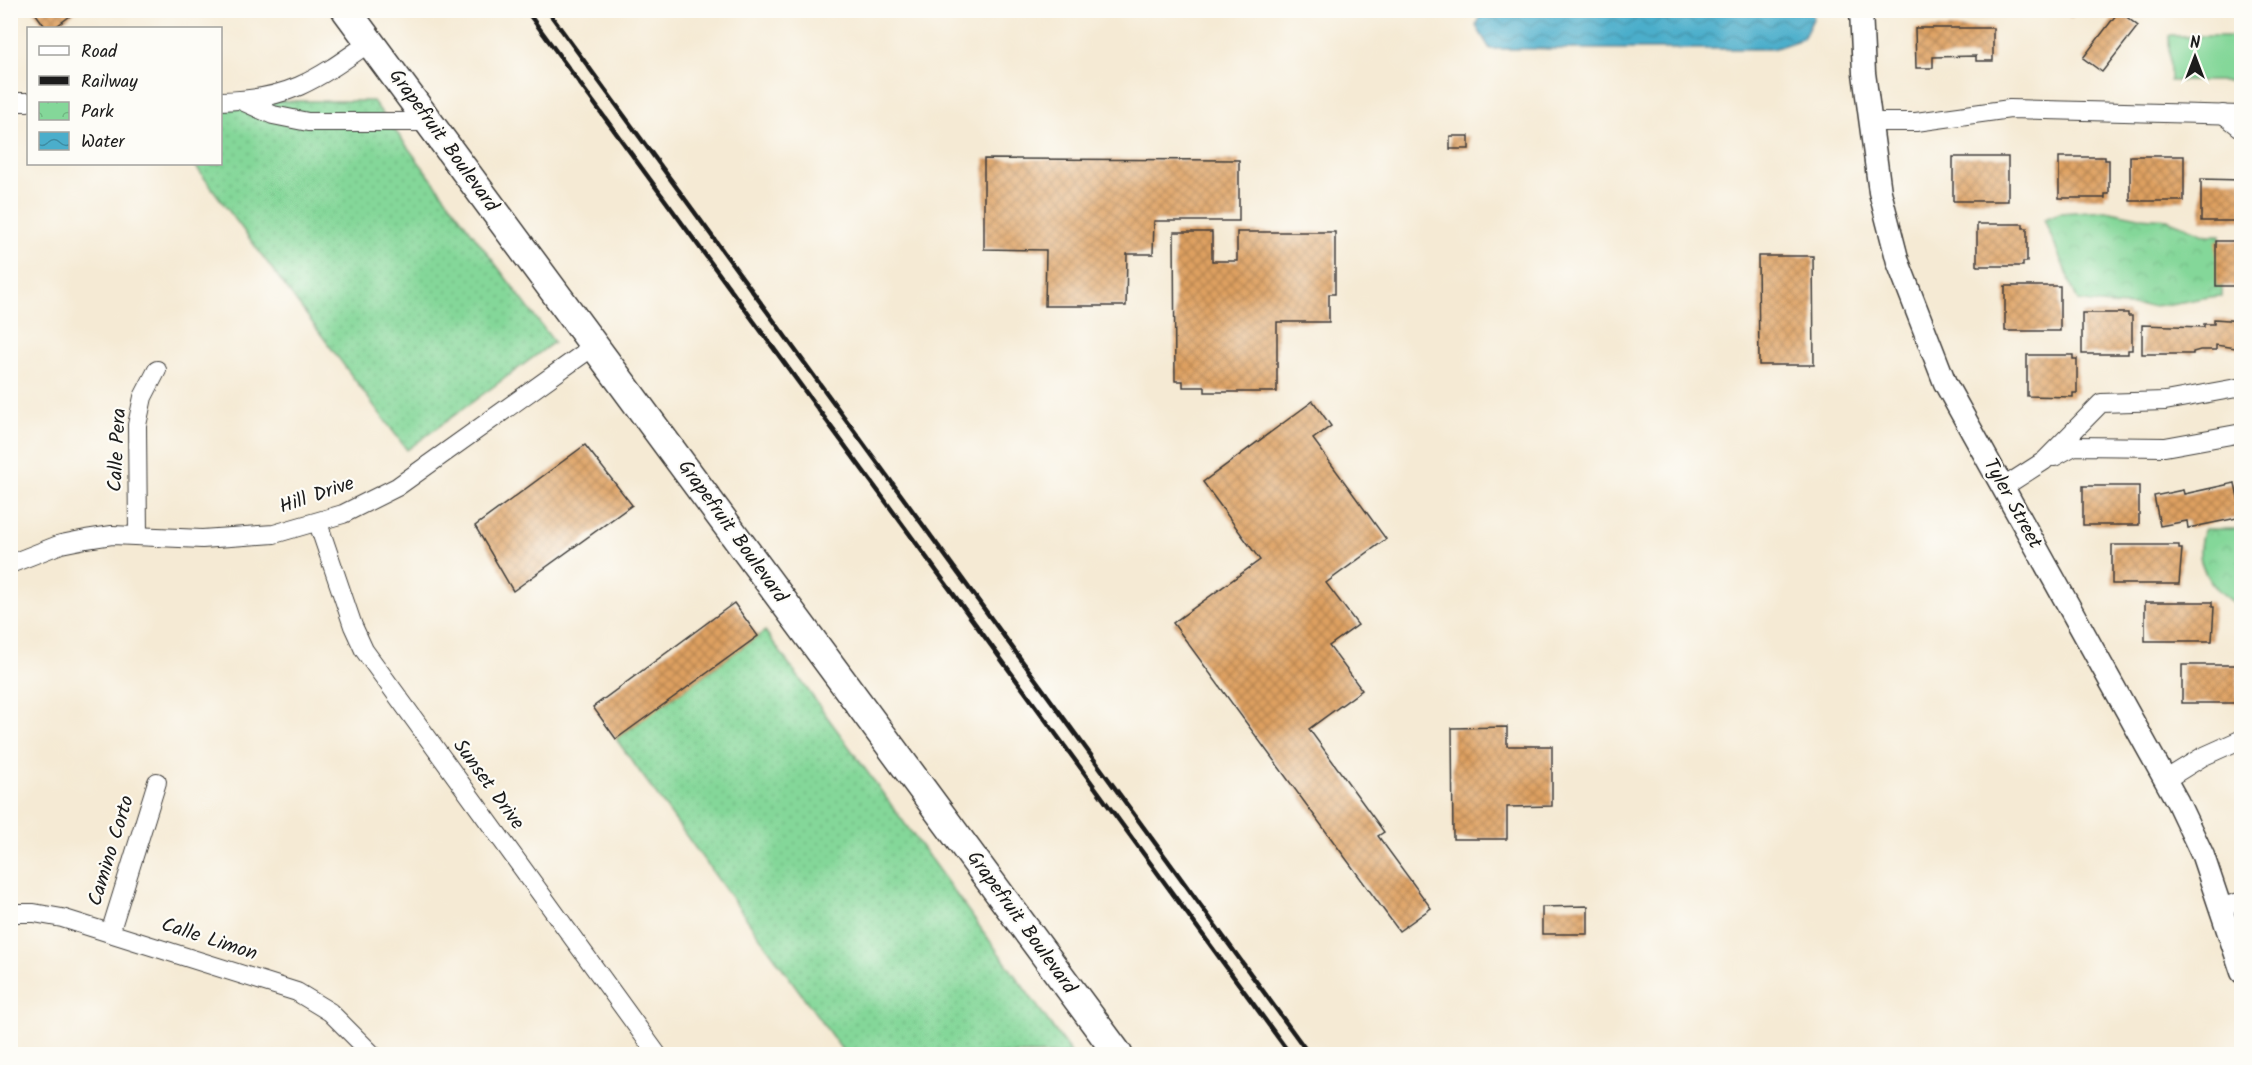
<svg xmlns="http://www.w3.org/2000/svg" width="2252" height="1065" viewBox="0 0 2252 1065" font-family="Kalam,sans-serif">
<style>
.grass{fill:url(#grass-dots);stroke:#507a5a;stroke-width:1.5}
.park{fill:url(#park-crowns);stroke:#507a5a;stroke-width:1.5}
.pitch{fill:#84d799;stroke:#507a5a;stroke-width:1.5}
.water{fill:url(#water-waves);stroke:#346574;stroke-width:1.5}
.building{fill:url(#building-cross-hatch)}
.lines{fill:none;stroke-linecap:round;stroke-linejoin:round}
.minor-casing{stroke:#3d3b38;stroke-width:20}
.tertiary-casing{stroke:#3d3b38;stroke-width:25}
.primary-casing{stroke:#3d3b38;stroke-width:31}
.minor{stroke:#fff;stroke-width:18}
.tertiary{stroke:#fff;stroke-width:22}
.primary{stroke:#fff;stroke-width:28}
.rail{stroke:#1c1c1c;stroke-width:4.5}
.labels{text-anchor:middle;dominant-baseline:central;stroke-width:4.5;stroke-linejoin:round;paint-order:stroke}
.street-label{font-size:20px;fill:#1c1c1c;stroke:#fdfcf7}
</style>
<defs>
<pattern id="grass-dots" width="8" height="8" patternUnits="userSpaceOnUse" patternTransform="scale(1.5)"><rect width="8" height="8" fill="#84d799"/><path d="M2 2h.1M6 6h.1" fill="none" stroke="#71b883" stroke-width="1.8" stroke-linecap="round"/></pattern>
<pattern id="park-crowns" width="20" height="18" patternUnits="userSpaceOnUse" patternTransform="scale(1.5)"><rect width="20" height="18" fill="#84d799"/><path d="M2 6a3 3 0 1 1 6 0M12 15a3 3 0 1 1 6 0" fill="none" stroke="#71b883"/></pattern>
<pattern id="water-waves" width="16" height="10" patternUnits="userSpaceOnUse" patternTransform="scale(1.5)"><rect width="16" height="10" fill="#4baecb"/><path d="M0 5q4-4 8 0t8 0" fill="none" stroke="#3e8da4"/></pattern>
<pattern id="building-cross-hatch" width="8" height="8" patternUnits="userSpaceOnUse" patternTransform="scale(1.5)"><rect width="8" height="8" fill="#dea061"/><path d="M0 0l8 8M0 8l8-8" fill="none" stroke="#b3824f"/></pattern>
</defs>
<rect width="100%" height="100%" fill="#fdfcf7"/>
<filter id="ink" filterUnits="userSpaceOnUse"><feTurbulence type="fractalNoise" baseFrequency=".0167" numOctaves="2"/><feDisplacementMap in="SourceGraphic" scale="12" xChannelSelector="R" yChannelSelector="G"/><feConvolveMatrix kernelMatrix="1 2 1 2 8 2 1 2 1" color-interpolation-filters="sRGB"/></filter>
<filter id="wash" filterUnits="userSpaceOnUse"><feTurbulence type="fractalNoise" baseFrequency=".008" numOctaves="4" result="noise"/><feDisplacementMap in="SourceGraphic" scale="24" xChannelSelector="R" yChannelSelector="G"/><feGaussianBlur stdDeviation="1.35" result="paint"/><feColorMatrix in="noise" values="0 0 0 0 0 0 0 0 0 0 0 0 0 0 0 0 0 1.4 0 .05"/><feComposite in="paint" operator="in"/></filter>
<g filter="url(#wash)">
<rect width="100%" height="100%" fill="#f5ead4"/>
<g class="grass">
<polygon points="221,101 373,101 554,342 407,450 194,164 220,164"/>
<polygon points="765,631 1072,1054 845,1054 616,739"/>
</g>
<g class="park">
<path d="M2105,210l34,7 28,2 40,16h14l-5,51h6v10c-17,0 -30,5 -46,7 -32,6 -66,3 -98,-2l-34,-82 16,-6z"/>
<path d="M2205,529h36v79c-21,-15 -43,-31 -41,-61 1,-7 1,-12 5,-18z"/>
</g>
<polygon class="pitch" points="2169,36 2241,36 2241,81 2170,81"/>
<polygon class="water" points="1483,10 1813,10 1813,19 1803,39 1773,49 1490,49 1476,26"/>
<g id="blocks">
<g class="building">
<polygon points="33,10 78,10 54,28 46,28"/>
<rect x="1915" y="10" width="81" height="3"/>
<polygon points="2062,10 2077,10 2071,18"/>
<polygon points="2119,11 2138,26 2102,72 2083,58"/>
<polygon points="1915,28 1993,28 1993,61 1976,61 1976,56 1933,57 1933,68 1916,68"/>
<rect x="1450" y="136" width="19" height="13"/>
<rect x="2130" y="156" width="54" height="45"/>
<rect x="1953" y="157" width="55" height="44"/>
<polygon points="2059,157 2105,157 2105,160 2109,160 2109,194 2105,194 2105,198 2059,198"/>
<polygon points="984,159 1239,160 1239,221 1154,221 1153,254 1127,254 1126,306 1045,306 1046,250 984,249"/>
<polygon points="2201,179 2242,180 2242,221 2201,221"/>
<polygon points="1977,224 2023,224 2023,228 2027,228 2027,262 2023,262 2023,266 1977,266"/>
<polygon points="1174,232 1212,232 1212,261 1237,261 1237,232 1335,232 1335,294 1329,294 1329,322 1277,322 1277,392 1205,392 1205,387 1183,387 1183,381 1175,381"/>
<rect x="2216" y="241" width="26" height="45"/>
<polygon points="1758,256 1813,256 1814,365 1759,365"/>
<rect x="2005" y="286" width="55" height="45"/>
<polygon points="2082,313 2128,313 2128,316 2132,316 2132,350 2128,350 2128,354 2082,354"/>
<polygon points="2214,319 2242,321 2242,349 2216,345 2216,350 2200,350 2193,352 2193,354 2142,354 2142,325 2204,327 2204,324 2214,324"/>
<polygon points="2027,355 2073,355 2073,359 2077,359 2077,393 2073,393 2073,397 2027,396"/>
<polygon points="1313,401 1331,426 1313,439 1386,539 1326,583 1358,625 1329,646 1362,690 1309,729 1384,832 1378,836 1431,908 1399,931 1173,623 1260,560 1203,482"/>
<polygon points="585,445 632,505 513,591 475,526"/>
<polygon points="2235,483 2242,517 2188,528 2187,521 2160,526 2154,496 2183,490 2184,494"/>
<rect x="2083" y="486" width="56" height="39"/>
<polygon points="2112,545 2179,545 2179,549 2182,549 2179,584 2112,584"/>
<polygon points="2145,602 2212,602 2212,607 2214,607 2212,641 2145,641"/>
<polygon points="734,603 758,636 616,739 593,707"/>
<rect x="2182" y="665" width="55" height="38"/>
<polygon points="1507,727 1507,746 1552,746 1552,806 1507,807 1507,839 1453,839 1452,728"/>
<polygon points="1588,906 1588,934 1542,934 1542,907"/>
</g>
</g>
</g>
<g filter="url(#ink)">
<use href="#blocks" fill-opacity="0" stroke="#3d3b38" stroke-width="1.5"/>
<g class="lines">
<defs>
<g id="minor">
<path d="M220,101c69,-1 96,-21 150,-59"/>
<polyline points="242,101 273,115 308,122 429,122"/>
<polyline points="10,102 28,102"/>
<polyline points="2223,114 2242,129"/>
<polyline points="1871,122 1916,122 2010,109 2242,115"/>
<polyline points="2054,457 2074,446 2165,447 2242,433"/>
<polyline points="2002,488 2044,461 2101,403 2165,401 2242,387"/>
<polyline points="318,523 353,626 364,650 657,1054"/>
<polyline points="138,536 137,425 143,397 157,370"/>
<polyline points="10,564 61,544 86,539 112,535 202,539 274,534 343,514 397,487 594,346"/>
<polyline points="2165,780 2202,757 2242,739"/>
<polyline points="2222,907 2242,901"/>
<polyline points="10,913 34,913 62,918 297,992 330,1012 372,1054"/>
<polyline points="110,933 157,782"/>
</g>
<polyline id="tertiary" points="1861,10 1864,73 1880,192 1898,262 1945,383 2177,801 2203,856 2242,972"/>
<polyline id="primary" points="346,10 1118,1054"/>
</defs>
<use href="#minor" class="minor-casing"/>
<use href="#tertiary" class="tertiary-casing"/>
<use href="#primary" class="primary-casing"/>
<use href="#minor" class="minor"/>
<use href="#tertiary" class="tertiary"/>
<use href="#primary" class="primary"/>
<g class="rail">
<polyline points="526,10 1290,1054"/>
<polyline points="547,10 1309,1054"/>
</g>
</g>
</g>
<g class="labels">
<g class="street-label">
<text transform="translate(443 141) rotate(54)">Grapefruit Boulevard</text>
<text transform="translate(118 450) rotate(-87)">Calle Pera</text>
<text transform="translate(317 496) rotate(-19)">Hill Drive</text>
<text transform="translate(2012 504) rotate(61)">Tyler Street</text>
<text transform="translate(732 532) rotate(54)">Grapefruit Boulevard</text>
<text transform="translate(488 785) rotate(54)">Sunset Drive</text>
<text transform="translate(112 851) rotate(-73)">Camino Corto</text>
<text transform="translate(1021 923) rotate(54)">Grapefruit Boulevard</text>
<text transform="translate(209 940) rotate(18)">Calle Limon</text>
</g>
</g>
<rect width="2252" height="1065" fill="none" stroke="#fdfcf7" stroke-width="36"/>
<rect x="27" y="27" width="195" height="138" fill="#fdfcf7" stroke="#a3a29f" stroke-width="1.5"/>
<rect x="39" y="46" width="30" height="9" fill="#ffffff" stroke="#a3a29f" stroke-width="1.5"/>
<text x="81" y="57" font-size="18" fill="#1c1c1c">Road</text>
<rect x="39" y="76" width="30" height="9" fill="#1c1c1c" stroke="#a3a29f" stroke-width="1.5"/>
<text x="81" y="87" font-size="18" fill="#1c1c1c">Railway</text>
<rect x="39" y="102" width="30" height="18" fill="url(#park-crowns)" stroke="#a3a29f" stroke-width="1.5"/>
<text x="81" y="117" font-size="18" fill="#1c1c1c">Park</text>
<rect x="39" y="132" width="30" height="18" fill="url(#water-waves)" stroke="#a3a29f" stroke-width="1.5"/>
<text x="81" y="147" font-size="18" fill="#1c1c1c">Water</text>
<g transform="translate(2195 57)" stroke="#fdfcf7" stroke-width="4.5" paint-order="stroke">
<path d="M0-4.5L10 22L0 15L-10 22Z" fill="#1c1c1c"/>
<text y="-9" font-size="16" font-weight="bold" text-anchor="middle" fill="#1c1c1c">N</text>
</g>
</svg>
